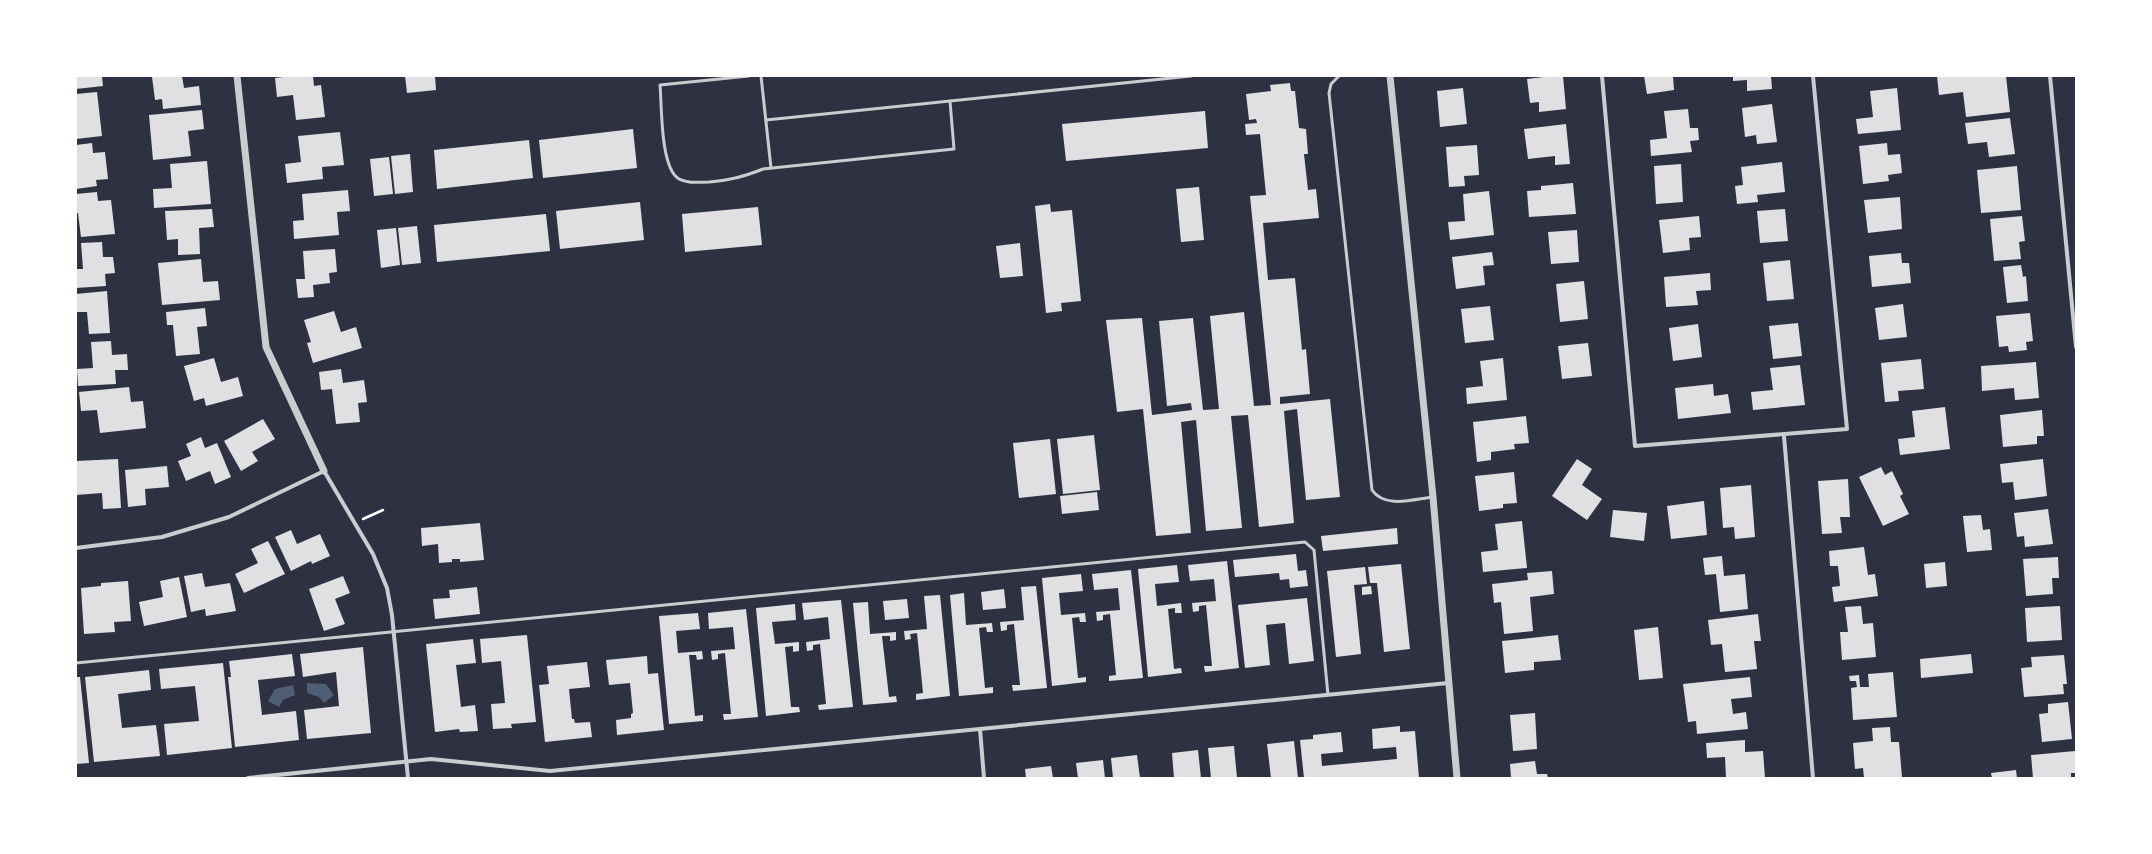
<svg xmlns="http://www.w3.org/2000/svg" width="2152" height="854" viewBox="0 0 2152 854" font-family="'Varela Round',sans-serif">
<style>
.water{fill:#4f5d75}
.building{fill:#e0e0e3}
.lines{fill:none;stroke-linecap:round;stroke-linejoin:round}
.path{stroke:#fff;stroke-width:2.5}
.service{stroke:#caccd0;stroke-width:3}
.minor{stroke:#caccd0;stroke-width:4}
.tertiary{stroke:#caccd0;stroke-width:7}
</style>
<rect width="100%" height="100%" fill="#2d3142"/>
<g class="water">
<polygon points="307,683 326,684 334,695 324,703 319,697 307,693"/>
<polygon points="293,685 295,695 283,700 279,707 268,701 275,689"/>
</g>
<g class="building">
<polygon points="76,76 102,76 103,86 76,89"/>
<polygon points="161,76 182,76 184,88 199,86 201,105 163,109 162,99 155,100 152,77"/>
<polygon points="291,76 313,76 314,86 321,85 325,117 296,120 293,95 277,97 275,78"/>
<polygon points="405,76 435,76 436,90 407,93"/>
<polygon points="1552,76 1563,76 1566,109 1539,112 1539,102 1530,103 1527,79"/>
<polygon points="1644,76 1673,76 1674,90 1647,94"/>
<polygon points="1733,76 1771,76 1772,89 1747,91 1747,80 1733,81"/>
<polygon points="1937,76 2006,76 2010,112 1966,117 1963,92 1939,95"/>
<polygon points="1290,83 1291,91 1295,91 1299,128 1306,129 1308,154 1304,154 1308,190 1316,189 1319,218 1263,223 1268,280 1295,278 1302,350 1306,349 1310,394 1280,397 1280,404 1330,399 1340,497 1306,500 1297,409 1284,411 1294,523 1259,527 1248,415 1231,416 1242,528 1206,531 1196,420 1181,422 1191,533 1156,536 1143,409 1117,412 1106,320 1142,318 1152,415 1192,410 1191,403 1167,406 1159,321 1193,318 1203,410 1219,409 1210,316 1244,312 1254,406 1271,405 1250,196 1266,195 1260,134 1246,135 1245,124 1257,123 1256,119 1249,120 1246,94 1271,91 1270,85"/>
<polygon points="1463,88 1467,124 1440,127 1437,91"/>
<polygon points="1897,88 1901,130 1858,134 1856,119 1873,117 1870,91"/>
<polygon points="97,92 102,136 76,139 76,94"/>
<polygon points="1772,104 1777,142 1757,144 1756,135 1745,137 1742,108"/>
<polygon points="1688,109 1690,128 1698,128 1699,140 1690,141 1692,152 1651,156 1650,140 1667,138 1664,111"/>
<polygon points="202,110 204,129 188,131 191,156 153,160 149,115"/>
<polygon points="1205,111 1208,148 1066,161 1062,124"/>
<polygon points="2010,118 2015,154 1989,157 1987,142 1968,144 1965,123"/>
<polygon points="1566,124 1570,164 1555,165 1555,156 1528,159 1524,129"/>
<polygon points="633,129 637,168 543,178 539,140"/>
<polygon points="340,132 344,165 322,167 323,179 287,183 285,164 301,162 298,136"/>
<polygon points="529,140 533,178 437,189 434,150"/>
<polygon points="92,143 93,153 105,152 108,179 96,180 97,186 76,189 76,145"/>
<polygon points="1887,143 1888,155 1900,154 1902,173 1888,175 1889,181 1863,184 1859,146"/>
<polygon points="1477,145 1479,175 1464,176 1465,186 1449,187 1446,147"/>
<polygon points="410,154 413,192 395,194 391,156"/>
<polygon points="389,157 393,194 374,196 370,159"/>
<polygon points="207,161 211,204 154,208 153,189 172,188 170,164"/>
<polygon points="1782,162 1785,192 1757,195 1758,202 1737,204 1735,186 1743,185 1741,167"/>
<polygon points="1681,164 1683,202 1656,204 1654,166"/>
<polygon points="2017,166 2021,210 1981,213 1977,170"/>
<polygon points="1573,183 1576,214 1529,217 1527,191 1541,190 1541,186"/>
<polygon points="1199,187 1204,240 1181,242 1176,189"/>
<polygon points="348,190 350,211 337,212 339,235 294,239 293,221 304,220 302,194"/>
<polygon points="1489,191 1494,235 1450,240 1448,222 1465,221 1463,194"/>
<polygon points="97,192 98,201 111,200 115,234 81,237 78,213 76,213 76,194"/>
<polygon points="1900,197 1902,229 1868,233 1864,200"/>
<polygon points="640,202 644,240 560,249 556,211"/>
<polygon points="1050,204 1051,212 1072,210 1081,301 1061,303 1062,311 1046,313 1035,206"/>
<polygon points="758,207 762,245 685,252 682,214"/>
<polygon points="212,209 214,227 199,228 200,254 178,255 178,239 167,240 165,211"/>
<polygon points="1785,209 1788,241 1760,243 1757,211"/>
<polygon points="546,214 550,251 437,262 434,225"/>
<polygon points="1699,216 1701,237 1689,238 1690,250 1663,253 1659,220"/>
<polygon points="2022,216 2025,241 2019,242 2021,259 1994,261 1990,219"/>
<polygon points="417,226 421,263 402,265 398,228"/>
<polygon points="396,228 400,265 381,268 377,230"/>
<polygon points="1577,230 1579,262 1551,264 1548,232"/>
<polygon points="102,242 103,257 113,257 115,273 105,274 106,286 76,288 76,269 83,269 81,243"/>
<polygon points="1020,243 1023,276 1000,278 996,246"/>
<polygon points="335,249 337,272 329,273 330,283 313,285 314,297 298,298 296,279 305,279 303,251"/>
<polygon points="1492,252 1494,265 1483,266 1485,285 1456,289 1452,257"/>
<polygon points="1901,253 1902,263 1909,263 1911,283 1872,287 1869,256"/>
<polygon points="201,259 203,282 218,281 220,300 162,305 158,263"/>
<polygon points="1790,260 1794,299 1767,301 1763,263"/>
<polygon points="2021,265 2023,277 2026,276 2028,301 2007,303 2003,267"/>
<polygon points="1710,273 1711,290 1696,291 1698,305 1666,307 1664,277"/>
<polygon points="1584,281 1588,319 1560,322 1556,284"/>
<polygon points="107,291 110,333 89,334 87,312 76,312 76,294"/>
<polygon points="1903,304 1907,337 1879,340 1875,308"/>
<polygon points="1490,306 1494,340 1465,343 1461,309"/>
<polygon points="205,308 207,326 197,327 200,354 176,356 173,325 167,325 166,312"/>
<polygon points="334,311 341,332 356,327 362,348 313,363 307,343 311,342 304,320"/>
<polygon points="2030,313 2033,341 2026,342 2027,350 2009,352 2008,346 1999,347 1996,316"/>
<polygon points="1798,323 1802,356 1773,359 1769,326"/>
<polygon points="1698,324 1702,357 1673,361 1669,328"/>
<polygon points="111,341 112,355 127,354 128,370 115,370 116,384 78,386 77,369 93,368 91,342"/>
<polygon points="1588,343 1592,376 1562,379 1558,346"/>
<polygon points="214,358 221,382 238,377 243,396 206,406 204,398 194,401 184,366"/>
<polygon points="1503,358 1507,400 1467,404 1466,388 1483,386 1480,361"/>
<polygon points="1921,359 1924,389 1898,391 1899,401 1885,402 1881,363"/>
<polygon points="2036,362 2039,398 2015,400 2014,388 1982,391 1981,366"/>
<polygon points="1800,365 1805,405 1753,410 1751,392 1773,390 1770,368"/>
<polygon points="341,369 343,383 364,380 367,402 358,403 360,422 336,424 332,389 321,390 319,372"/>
<polygon points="1713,384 1714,396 1728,394 1731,413 1678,419 1675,388"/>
<polygon points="129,387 131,402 143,401 146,428 100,433 97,410 81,411 79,392"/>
<polygon points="1945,407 1950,449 1900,455 1898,439 1915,437 1912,411"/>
<polygon points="2042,410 2044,436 2037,436 2037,444 2003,447 2000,415"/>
<polygon points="1526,416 1529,443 1514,444 1515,449 1491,452 1491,460 1477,462 1473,422"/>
<polygon points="263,419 275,439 252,452 258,461 241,471 224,441"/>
<polygon points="1094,435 1100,490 1063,494 1057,439"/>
<polygon points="201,437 205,448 217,443 231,477 215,484 210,471 186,481 178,461 191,456 186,444"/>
<polygon points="1050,439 1056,494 1019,498 1013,443"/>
<polygon points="118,459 121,508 103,509 102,493 76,495 76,461"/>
<polygon points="1577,459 1592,469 1582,485 1602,499 1587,520 1552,496"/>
<polygon points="2043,459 2047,496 2015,500 2013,482 2002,483 2000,464"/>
<polygon points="167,466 169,487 145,489 146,505 128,507 125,470"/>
<polygon points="1881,467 1885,475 1892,471 1903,494 1900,496 1909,514 1883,526 1859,477"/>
<polygon points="1514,472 1517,503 1503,504 1503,508 1479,511 1475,476"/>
<polygon points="1848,479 1850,517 1840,517 1842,533 1822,534 1818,481"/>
<polygon points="1751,485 1755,537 1735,539 1734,527 1723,528 1720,488"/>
<polygon points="1097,492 1099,510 1062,514 1060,496"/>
<polygon points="1704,501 1707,535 1671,539 1667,506"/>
<polygon points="2048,509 2053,544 2025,547 2024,536 2017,537 2014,513"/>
<polygon points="1613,510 1647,513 1644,541 1610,537"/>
<polygon points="1981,515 1983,530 1990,529 1992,550 1967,552 1963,516"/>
<polygon points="1522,521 1527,568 1483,572 1481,552 1498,550 1495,524"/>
<polygon points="480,523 484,560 460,562 460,559 452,559 452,562 439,563 438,544 422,546 421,528"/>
<polygon points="1397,528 1398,544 1323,551 1321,536"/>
<polygon points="291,530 297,544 320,534 330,556 312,564 311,561 291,571 275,537"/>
<polygon points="268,541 285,574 244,593 235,574 258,563 251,549"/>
<polygon points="1864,547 1868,575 1875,574 1878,596 1834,602 1832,587 1840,586 1838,566 1830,566 1829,551"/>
<polygon points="1296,554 1298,571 1306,570 1308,586 1290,588 1289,579 1280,580 1279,573 1235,577 1233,560"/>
<polygon points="1722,556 1724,576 1745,574 1748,609 1720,612 1716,574 1705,575 1703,558"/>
<polygon points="2058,557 2059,578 2052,578 2053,594 2026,596 2023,559"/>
<polygon points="1227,561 1239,668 1205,672 1204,666 1212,666 1206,605 1199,606 1199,611 1193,612 1192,603 1216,601 1214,579 1190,581 1188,565"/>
<polygon points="1945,562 1947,586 1926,588 1924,564"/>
<polygon points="1401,564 1410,649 1384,652 1377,583 1370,583 1368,567"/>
<polygon points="1177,565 1179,582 1155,584 1157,606 1181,603 1182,613 1175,613 1175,608 1168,609 1174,669 1181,668 1182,673 1148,677 1138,569"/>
<polygon points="1365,567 1367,584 1354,585 1361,654 1336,657 1327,571"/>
<polygon points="1131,570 1143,678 1109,681 1109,676 1116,675 1110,614 1103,615 1103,620 1097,621 1096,612 1120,610 1118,588 1094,590 1092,574"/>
<polygon points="1552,571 1554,594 1530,597 1533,631 1504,634 1501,602 1494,603 1492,584 1528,580 1527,573"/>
<polygon points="202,573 205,587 230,583 236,611 206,616 205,609 191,612 184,576"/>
<polygon points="1081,574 1083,591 1059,593 1061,615 1085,613 1086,622 1080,622 1079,617 1072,618 1078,678 1086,677 1086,682 1052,686 1042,578"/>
<polygon points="343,576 350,593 335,599 345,624 324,631 309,589"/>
<polygon points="179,577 187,617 144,626 139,602 163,597 160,581"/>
<polygon points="128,581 131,621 114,622 115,632 84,634 81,588 101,586 101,583"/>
<polygon points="1036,586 1047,688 1013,691 1012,685 1020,685 1014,624 1007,625 1007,630 1001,631 1000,622 1024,620 1021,587"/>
<polygon points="1371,586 1372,594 1362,595 1362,587"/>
<polygon points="477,587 480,614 435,619 433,599 450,598 449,590"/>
<polygon points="1004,589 1006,608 983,610 981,592"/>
<polygon points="964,593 966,625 992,623 993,632 987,632 986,627 979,628 985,688 993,687 993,693 959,696 950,595"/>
<polygon points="940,595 950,696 916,700 916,694 923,693 917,633 910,634 911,639 905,640 904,631 927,629 924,596"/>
<polygon points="1307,598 1314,661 1289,664 1285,623 1266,625 1270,665 1245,668 1238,605"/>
<polygon points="907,599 909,618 885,620 883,601"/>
<polygon points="841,600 853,707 819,710 818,705 826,704 820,644 813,645 813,650 807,651 806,642 830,639 828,617 804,620 802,603"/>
<polygon points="868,602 870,634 896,632 896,640 890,641 890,636 882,636 889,697 896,696 897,702 863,705 853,603"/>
<polygon points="795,604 796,620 772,622 775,644 799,642 799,651 793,652 793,646 785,647 791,707 799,707 800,712 766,716 756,608"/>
<polygon points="1861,606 1863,624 1873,623 1876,657 1842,660 1840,632 1848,632 1845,607"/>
<polygon points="2060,606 2062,640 2027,642 2025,608"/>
<polygon points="746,609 758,717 724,720 723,714 731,714 725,653 718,654 718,659 712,660 711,651 735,649 733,627 709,629 708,613"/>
<polygon points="698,613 700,629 676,631 678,653 702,651 703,659 697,660 696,655 689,655 695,716 703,715 703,721 669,724 659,616"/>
<polygon points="1758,614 1761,641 1754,641 1757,669 1725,672 1722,644 1711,645 1708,620"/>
<polygon points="1658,627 1663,678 1639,680 1634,630"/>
<polygon points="527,635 536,722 511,724 512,728 493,729 491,704 505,703 501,661 482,663 480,639"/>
<polygon points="1558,635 1561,660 1534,662 1534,670 1505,673 1502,641"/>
<polygon points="473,639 476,663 456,665 461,707 475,705 478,731 460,732 459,729 435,732 426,644"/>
<polygon points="363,647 371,733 307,739 304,710 339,706 336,672 303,677 300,654"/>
<polygon points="292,654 295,676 258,680 262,715 296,711 299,740 235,747 228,677 231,677 229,661"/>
<polygon points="1971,654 1973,673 1921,678 1920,659"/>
<polygon points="2064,655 2067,684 2063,684 2064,694 2024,697 2021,668 2032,667 2031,657"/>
<polygon points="647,656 648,674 658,673 664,730 617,735 616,720 631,718 631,714 633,713 630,683 609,685 606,660"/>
<polygon points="587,662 590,687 569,689 572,719 574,719 575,723 590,722 592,737 545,742 539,685 549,684 547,666"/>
<polygon points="223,663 232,748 167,755 164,724 199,721 195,686 161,689 159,669"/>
<polygon points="149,670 151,690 118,694 122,728 156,725 160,756 94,762 85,677"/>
<polygon points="1893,672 1897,717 1853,720 1851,688 1857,687 1856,681 1850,681 1849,676 1859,675 1860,687 1869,687 1868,674"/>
<polygon points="76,677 80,677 89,763 76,764"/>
<polygon points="1750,677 1752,697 1731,699 1733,714 1746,712 1748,729 1697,734 1696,721 1688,722 1683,684"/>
<polygon points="2068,702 2072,739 2042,742 2039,714 2048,713 2048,704"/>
<polygon points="1535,713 1537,749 1513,751 1510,715"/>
<polygon points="1400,726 1400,732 1415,731 1419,778 1304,778 1300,740 1313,739 1313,735 1341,732 1343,752 1321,754 1322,766 1397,759 1396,747 1373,749 1372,729"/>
<polygon points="1890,727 1891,742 1899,742 1902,777 1864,778 1863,768 1855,769 1853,743 1873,741 1872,728"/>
<polygon points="1745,740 1745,752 1763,751 1765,778 1726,778 1725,757 1707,758 1706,743"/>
<polygon points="1294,741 1298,778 1271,778 1267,744"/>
<polygon points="1234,746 1237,778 1211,778 1208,748"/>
<polygon points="1198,750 1201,778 1174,778 1172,753"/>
<polygon points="2075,751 2076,773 2071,773 2071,778 2033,778 2031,755"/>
<polygon points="1137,755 1140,778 1113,778 1111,758"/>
<polygon points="1103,760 1105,778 1078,778 1076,763"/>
<polygon points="1535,761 1537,774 1547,774 1548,778 1511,778 1510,764"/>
<polygon points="1051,766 1053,778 1026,778 1025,769"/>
<polygon points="2016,770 2017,778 1992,778 1991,773"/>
</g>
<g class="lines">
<polyline class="path" points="363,519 383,510"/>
<g class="service">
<path d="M749,76l-89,9c2,21 0,83 19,94 9,5 20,3 30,3 21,-2 34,-5 54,-13l191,-20 -4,-48"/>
<polyline points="761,76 771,168"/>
<path d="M1339,76l-8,8 -2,9 43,397c13,19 42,9 61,7"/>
<polyline points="766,120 1191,76"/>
<polyline points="76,663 1305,542 1314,550 1328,695"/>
</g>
<g class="minor">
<polyline points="1602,76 1635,446 1847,429 1813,76"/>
<polyline points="2050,76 2076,347"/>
<polyline points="1784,436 1813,778"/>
<polyline points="76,548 162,537 229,517 324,471 373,554 387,588 392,615 408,778"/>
<polyline points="980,729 984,778"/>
<polyline points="248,778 431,759 550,771 1448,683"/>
</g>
<g class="tertiary">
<polyline points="237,76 266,347 324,471"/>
<polyline points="1390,76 1433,497 1457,778"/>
</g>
</g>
<rect width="2152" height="854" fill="none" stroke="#ffffff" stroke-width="154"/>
</svg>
